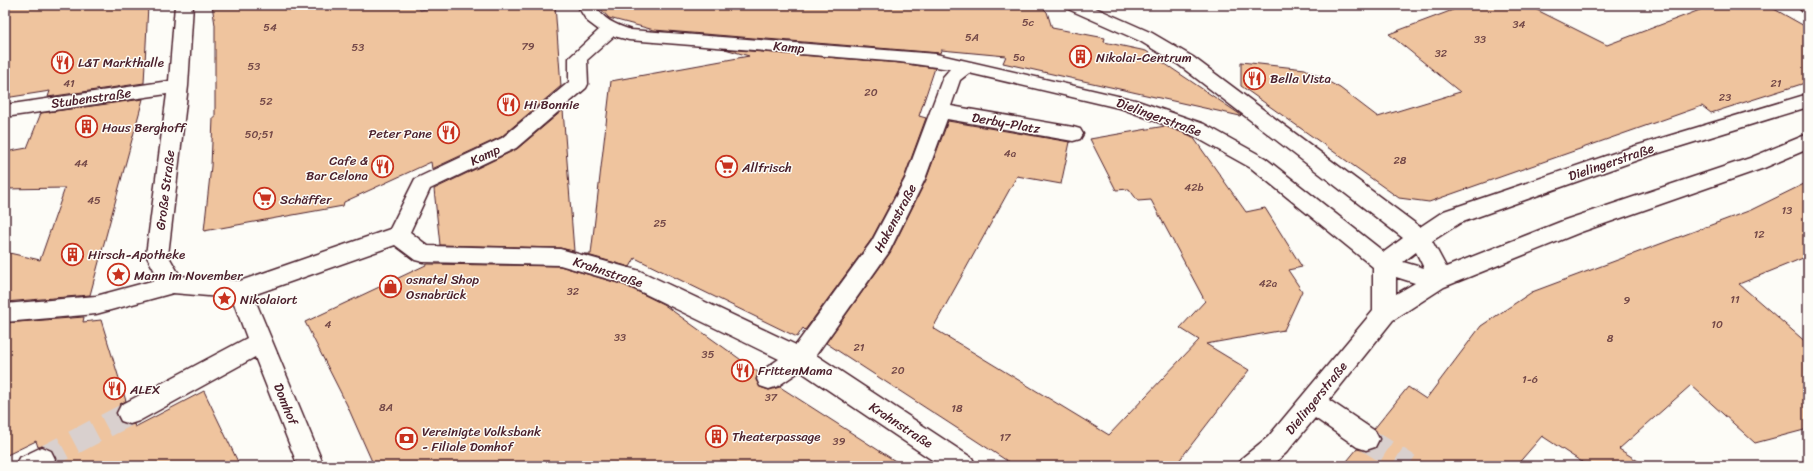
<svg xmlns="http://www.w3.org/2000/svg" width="1813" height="471" viewBox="0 0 1813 471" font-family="Sriracha,sans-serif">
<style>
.building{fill:#efc49e;stroke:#4a1f2b}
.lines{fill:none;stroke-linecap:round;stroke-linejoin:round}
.minor-tunnel{stroke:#d9d0ce;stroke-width:24;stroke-dasharray:24 12;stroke-linecap:butt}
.minor-casing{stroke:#4a1f2b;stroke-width:3}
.major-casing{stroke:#4a1f2b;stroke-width:3}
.minor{fill:#fdfcf7;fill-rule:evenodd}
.major{fill:#faddab;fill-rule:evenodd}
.labels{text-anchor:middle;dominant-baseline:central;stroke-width:3;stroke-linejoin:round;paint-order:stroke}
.number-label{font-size:11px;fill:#734848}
.street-label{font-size:13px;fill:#4a1f2b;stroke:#fdfcf7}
.poi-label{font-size:13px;fill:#4a1f2b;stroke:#fdfcf7;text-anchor:start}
</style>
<rect width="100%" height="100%" fill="#fdfcf7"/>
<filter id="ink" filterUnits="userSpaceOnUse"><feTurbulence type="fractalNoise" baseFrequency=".025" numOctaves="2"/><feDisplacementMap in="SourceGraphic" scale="8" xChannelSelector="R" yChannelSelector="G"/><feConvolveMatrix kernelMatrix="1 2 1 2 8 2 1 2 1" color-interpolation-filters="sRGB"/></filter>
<g filter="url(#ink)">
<g class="building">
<polygon points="5,5 148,5 144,83 48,97 50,91 5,98"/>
<polygon points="212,5 418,5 420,10 452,5 555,5 561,86 501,137 432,169 431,162 344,202 343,206 204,231 211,166 213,118 215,118 215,25"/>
<polygon points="597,5 1040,5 1047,12 1052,28 1105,38 1104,42 1146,51 1241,115 1240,116 1003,63 1006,56 941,50 940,53 654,30 609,18"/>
<polygon points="1466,5 1527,5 1607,45 1713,5 1767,5 1808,28 1808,82 1711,113 1702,106 1429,202 1399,198 1241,86 1241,62 1305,69 1340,88 1378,117 1460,92 1389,34"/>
<polygon points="725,49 900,63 935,68 919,116 926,118 904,178 871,240 805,330 803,328 797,337 635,258 630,267 584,254 591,254 611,81 749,56"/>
<polygon points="143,99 90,295 5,302 5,252 40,260 65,188 5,189 5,152 27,148 41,113"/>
<polygon points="563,110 574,251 560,248 440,245 434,189 517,149"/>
<polygon points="948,121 1070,142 1061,184 1017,176 933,328 1109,435 1199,340 1180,328 1205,301 1151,200 1138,201 1129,189 1116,190 1090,139 1165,126 1189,135 1193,137 1246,212 1265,208 1302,267 1288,270 1302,291 1284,330 1206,344 1249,370 1175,466 1015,466 826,343 890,253 926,180"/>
<polygon points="1808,182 1808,256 1739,284 1808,344 1808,429 1755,443 1691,385 1619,449 1646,466 1588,466 1542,436 1516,466 1343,466 1357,449 1366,451 1376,448 1380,438 1374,429 1408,387 1426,399 1481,326 1532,292 1751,210"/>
<polygon points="428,264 560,266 624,285 663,304 758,372 756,380 760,387 769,390 780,387 903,466 374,466 347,405 305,322"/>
<polygon points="84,317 83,322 101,320 126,401 120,404 116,412 120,422 130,425 134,424 135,427 204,391 240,466 54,466 56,458 52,450 43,446 38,447 36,441 5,456 5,323"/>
</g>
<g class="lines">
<g class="minor-tunnel">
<polyline points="1366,439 1409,466"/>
<polyline points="42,459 130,413"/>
</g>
<defs>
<g id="minor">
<path d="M175,5h18l-5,81 -20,169 12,21 60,5 150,-52 25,-50 87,-41 67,-56v-24l30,-28 -12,-9 -10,-16h18c7,14 21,20 36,25l305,24 199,46 69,24 61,34 119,94 19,-14 -224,-173 -39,-24 -72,-32 -3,-4h24l63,28 41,24 227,170 24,-16 188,-64 176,-53v13l-162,50 -186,66 -28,18 14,26 119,-47 185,-62 58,-24v15l-44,19 -183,64 -137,55 -51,33 -64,80 46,31 4,8 -4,8 -9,3 -9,-3 -42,-29 -29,35 -15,13h-33l4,-8 26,-21 105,-126v-44l-122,-99 -61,-34 -67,-25 -154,-36 -9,7 -9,26 122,21 7,2 3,5 -3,5 -7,2 -126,-22 -22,60 -36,73 -73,103 156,103 4,8h-35l-141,-95 -22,15 -9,3 -9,-3 -3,-7 3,-7 19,-13 -154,-75 -65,-19 -137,-3 -8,-2 -20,-15 -142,50 71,171h-26l-43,-109 -116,64 -9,3 -9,-3 -4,-8 4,-8 126,-67 -15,-40 -59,-5 -77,21 -91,8v-18l91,-8 63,-17 -13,-24 21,-161 -162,23v-12l164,-24zM614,36l15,4 271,22 50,7 -7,8 -38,102 -33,62 -76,104 -156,-74 -80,-22 -132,-3 -18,-14 20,-43 86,-41 70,-60 2,-4 -1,-24zM1416,252l8,16 -21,-6zM1396,277l19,6 -19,11z"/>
<polygon points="42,447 51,451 55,459 52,466 15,466 19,458"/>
</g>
<polygon id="major" points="1797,5 1808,5 1808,12 1802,11"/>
</defs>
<use href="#minor" class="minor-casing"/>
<use href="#major" class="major-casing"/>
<use href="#minor" class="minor"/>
<use href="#major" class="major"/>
</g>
</g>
<defs>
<symbol id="building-ring" viewBox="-11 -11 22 22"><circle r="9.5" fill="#fdfcf7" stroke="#c8321e" stroke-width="1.5"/><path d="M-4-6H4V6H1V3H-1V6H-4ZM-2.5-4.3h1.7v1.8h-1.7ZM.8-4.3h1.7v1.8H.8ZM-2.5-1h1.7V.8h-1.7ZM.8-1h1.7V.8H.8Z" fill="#c8321e"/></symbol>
<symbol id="restaurant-ring" viewBox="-11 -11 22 22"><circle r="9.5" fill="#fdfcf7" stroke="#c8321e" stroke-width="1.5"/><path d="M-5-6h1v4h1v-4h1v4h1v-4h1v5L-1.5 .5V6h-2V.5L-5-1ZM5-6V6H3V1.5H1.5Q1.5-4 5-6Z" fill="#c8321e"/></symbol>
<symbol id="supermarket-ring" viewBox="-11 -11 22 22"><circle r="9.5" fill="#fdfcf7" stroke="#c8321e" stroke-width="1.5"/><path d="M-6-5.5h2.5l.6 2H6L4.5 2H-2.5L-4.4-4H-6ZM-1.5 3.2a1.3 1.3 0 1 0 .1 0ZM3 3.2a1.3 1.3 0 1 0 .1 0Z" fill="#c8321e"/></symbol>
<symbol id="sight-ring" viewBox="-11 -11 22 22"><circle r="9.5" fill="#fdfcf7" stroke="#c8321e" stroke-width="1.5"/><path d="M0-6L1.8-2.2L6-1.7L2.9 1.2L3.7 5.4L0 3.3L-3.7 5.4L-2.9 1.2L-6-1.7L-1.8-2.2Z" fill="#c8321e"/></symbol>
<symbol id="shop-ring" viewBox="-11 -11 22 22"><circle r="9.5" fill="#fdfcf7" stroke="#c8321e" stroke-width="1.5"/><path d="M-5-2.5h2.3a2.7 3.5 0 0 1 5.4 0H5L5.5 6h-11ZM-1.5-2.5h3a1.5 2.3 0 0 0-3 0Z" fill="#c8321e"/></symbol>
<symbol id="bank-ring" viewBox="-11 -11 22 22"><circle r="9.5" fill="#fdfcf7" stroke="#c8321e" stroke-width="1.5"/><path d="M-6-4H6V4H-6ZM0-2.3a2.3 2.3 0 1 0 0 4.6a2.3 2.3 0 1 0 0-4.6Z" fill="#c8321e"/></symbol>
</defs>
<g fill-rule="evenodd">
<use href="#building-ring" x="1068" y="44" width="25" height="25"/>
<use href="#restaurant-ring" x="50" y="50" width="25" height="25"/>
<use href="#restaurant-ring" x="1242" y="66" width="25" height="25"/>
<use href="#restaurant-ring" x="496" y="92" width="25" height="25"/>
<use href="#building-ring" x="74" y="114" width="25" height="25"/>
<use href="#restaurant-ring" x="436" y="120" width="25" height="25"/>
<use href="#restaurant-ring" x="370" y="154" width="25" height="25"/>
<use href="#supermarket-ring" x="714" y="154" width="25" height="25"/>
<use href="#supermarket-ring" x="252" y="186" width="25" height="25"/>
<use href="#building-ring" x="60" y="242" width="25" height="25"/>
<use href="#sight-ring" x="106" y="262" width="25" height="25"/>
<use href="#shop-ring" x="378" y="274" width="25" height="25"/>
<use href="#sight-ring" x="212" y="286" width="25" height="25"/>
<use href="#restaurant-ring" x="730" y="358" width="25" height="25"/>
<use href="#restaurant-ring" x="102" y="376" width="25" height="25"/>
<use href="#building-ring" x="704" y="424" width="25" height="25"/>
<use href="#bank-ring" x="394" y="426" width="25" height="25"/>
</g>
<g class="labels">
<g class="number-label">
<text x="1028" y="22">5c</text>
<text x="1519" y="24">34</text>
<text x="270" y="27">54</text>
<text x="972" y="37">5A</text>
<text x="1480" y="39">33</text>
<text x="528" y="46">79</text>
<text x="358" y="47">53</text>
<text x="1441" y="53">32</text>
<text x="1019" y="57">5a</text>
<text x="254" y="66">53</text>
<text x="69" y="83">41</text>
<text x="1776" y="83">21</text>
<text x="871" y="92">20</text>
<text x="1725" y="97">23</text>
<text x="266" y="101">52</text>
<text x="259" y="134">50;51</text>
<text x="1010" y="153">4a</text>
<text x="1400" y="160">28</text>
<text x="81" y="163">44</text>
<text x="1194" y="187">42b</text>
<text x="94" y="200">45</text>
<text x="1787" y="210">13</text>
<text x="660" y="223">25</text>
<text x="1759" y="234">12</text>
<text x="1268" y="283">42a</text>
<text x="573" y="291">32</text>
<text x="1735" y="299">11</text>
<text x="1627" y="300">9</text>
<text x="328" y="324">4</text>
<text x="1717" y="324">10</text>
<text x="620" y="337">33</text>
<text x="1610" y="338">8</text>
<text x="859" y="347">21</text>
<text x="708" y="354">35</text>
<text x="898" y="370">20</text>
<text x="1530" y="379">1-6</text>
<text x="771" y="397">37</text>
<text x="386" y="407">8A</text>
<text x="957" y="408">18</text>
<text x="1005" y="437">17</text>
<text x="839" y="441">39</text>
</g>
<g class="street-label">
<text transform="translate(789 47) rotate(5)">Kamp</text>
<text transform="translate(91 98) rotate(-8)">Stubenstraße</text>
<text transform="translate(1159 117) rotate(20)">Dielingerstraße</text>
<text transform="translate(1006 123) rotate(10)">Derby-Platz</text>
<text transform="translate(485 155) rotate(-25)">Kamp</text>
<text transform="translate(1611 162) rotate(-19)">Dielingerstraße</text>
<text transform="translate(165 190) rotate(-83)">Große Straße</text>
<text transform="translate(895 218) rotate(-62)">Hakenstraße</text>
<text transform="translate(608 272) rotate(18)">Krahnstraße</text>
<text transform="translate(1316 398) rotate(-51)">Dielingerstraße</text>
<text transform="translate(286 404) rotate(68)">Domhof</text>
<text transform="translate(901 425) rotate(33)">Krahnstraße</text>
</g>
<g class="poi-label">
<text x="1096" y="57">Nikolai-Centrum</text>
<text x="78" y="62">L&amp;T Markthalle</text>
<text x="1270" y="78">Bella Vista</text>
<text x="524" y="104">Hi Bonnie</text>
<text x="102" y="127">Haus Berghoff</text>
<text x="432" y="133" text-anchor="end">Peter Pane</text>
<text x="368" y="160" text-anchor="end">Cafe &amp;<tspan x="368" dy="15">Bar Celona</tspan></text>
<text x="742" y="167">Allfrisch</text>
<text x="280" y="199">Schäffer</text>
<text x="88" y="254">Hirsch-Apotheke</text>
<text x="134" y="275">Mann im November</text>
<text x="406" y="279">osnatel Shop<tspan x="406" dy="15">Osnabrück</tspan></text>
<text x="240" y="299">Nikolaiort</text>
<text x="758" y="370">FrittenMama</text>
<text x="130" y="389">ALEX</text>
<text x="422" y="431">Vereinigte Volksbank<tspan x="422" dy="15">- Filiale Domhof</tspan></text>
<text x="732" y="436">Theaterpassage</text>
</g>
</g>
<rect width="1813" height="471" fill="none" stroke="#fdfcf7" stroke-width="20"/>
<rect x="10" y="10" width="1793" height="451" fill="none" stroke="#4a1f2b" stroke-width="1.5" filter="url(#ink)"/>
</svg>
